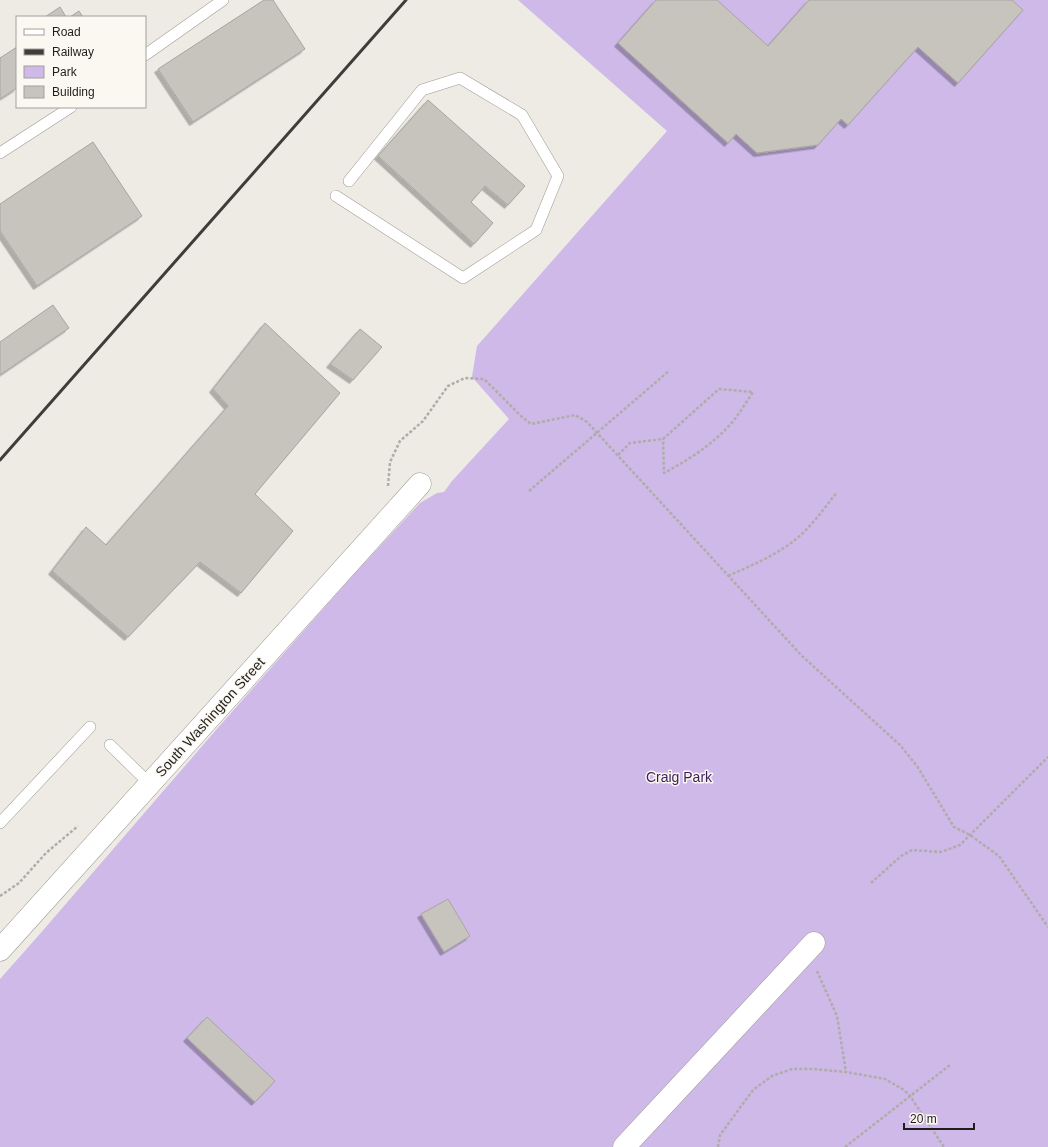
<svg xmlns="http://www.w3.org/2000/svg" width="1048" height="1147" viewBox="0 0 1048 1147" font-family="Helvetica,sans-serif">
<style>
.green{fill:#ceb9e9}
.building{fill:#c7c4be;stroke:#a8a49f;filter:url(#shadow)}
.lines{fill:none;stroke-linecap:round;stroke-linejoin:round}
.lane-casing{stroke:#9e9b95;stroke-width:12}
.street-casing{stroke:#9e9b95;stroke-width:23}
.path{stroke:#b0aca8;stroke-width:2.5;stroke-dasharray:3 2;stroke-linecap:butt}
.lane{stroke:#fff;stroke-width:11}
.street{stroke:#fff;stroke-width:22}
.rail{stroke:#3f3c3a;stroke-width:3}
.labels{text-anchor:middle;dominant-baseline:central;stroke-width:3;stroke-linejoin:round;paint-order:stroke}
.street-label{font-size:14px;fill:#201e1c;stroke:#fbf7f1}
.park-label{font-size:14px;fill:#3d1b5c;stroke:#fbf7f1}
</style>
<defs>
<filter id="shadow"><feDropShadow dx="-3.5" dy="3.5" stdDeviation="0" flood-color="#0004"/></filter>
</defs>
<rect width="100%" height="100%" fill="#eeeae4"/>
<polygon class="green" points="518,0 1048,0 1048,1147 0,1147 0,979 39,935 216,730 355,573 420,503 437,493 444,492 452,481 509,419 472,377 477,346 667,131"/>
<g class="building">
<polygon points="264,0 273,0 305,49 193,122 158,69"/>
<polygon points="656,0 717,0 768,46 809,0 1012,0 1023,10 958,83 918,47 848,125 841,119 818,145 757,153 736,134 728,143 618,43"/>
<polygon points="60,7 66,17 45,17"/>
<polygon points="79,11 83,17 70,17"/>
<polygon points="17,47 17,88 0,99 0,58"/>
<polygon points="428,100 525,186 508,205 485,186 471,202 493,223 474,244 378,156"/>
<polygon points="93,142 142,216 37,286 0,231 0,204"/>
<polygon points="53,305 69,328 0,375 0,342"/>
<polygon points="265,323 340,393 255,494 293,531 241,593 200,562 128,637 52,571 86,527 106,545 228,406 213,389"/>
<polygon points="360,329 382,347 353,380 330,364"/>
<polygon points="448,899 470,936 444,952 421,914"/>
<polygon points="207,1017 275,1081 255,1102 187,1038"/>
</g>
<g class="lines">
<defs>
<g id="lane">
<polyline points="145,55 223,0"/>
<polyline points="0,153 71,107"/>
<polyline points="336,196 463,278 536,230 558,176 522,115 460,78 422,90 349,181"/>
<polyline points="110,745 150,784"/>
<polyline points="0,823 90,727"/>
</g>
<g id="street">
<polyline points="0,950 420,484"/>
<polyline points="624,1147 814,943"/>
</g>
</defs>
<use href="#lane" class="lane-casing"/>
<use href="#street" class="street-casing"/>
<g class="path">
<path d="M618,455l12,-12 33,-4 56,-50 34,3c-6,9 -12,19 -19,28 -19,23 -44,39 -70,53l-1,-34"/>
<polyline points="388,486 390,462 400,441 423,421 448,386 465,378 484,379 521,416 531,424 575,415 587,422 802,656 900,745 917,766 954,827 970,835 999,856 1048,927"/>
<polyline points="529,491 669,371"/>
<path d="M728,576c22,-10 44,-19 63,-33 18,-13 32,-33 46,-51"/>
<polyline points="871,883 901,856 912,850 941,852 960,845 1048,757"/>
<polyline points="0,896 19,883 46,853 78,826"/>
<polyline points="817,971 837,1016 846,1072"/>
<polyline points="718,1147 720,1135 753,1090 772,1076 792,1069 814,1069 846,1072 885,1079 904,1090 910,1096 944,1147"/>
<polyline points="845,1147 950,1065"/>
</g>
<use href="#lane" class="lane"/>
<use href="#street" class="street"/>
<polyline class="rail" points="0,460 406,0"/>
</g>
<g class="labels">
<g class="street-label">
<text transform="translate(210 717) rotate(-48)">South Washington Street</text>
</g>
<g class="park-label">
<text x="679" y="777">Craig Park</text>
</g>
</g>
<rect x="16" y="16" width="130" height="92" fill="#fbf7f1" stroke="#a3a09c"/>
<rect x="24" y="29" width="20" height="6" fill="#ffffff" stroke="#a3a09c"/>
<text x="52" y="36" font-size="12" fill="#201e1c">Road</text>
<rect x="24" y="49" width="20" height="6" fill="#3f3c3a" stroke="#a3a09c"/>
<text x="52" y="56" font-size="12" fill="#201e1c">Railway</text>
<rect x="24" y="66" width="20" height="12" fill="#ceb9e9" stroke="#a3a09c"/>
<text x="52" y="76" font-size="12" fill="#201e1c">Park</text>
<rect x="24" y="86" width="20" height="12" fill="#c7c4be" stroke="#a3a09c"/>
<text x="52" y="96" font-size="12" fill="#201e1c">Building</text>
<path d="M904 1123v6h70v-6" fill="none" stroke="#201e1c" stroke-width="2"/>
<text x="910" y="1123" font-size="12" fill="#201e1c" stroke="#fbf7f1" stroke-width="3" paint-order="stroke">20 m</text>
</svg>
